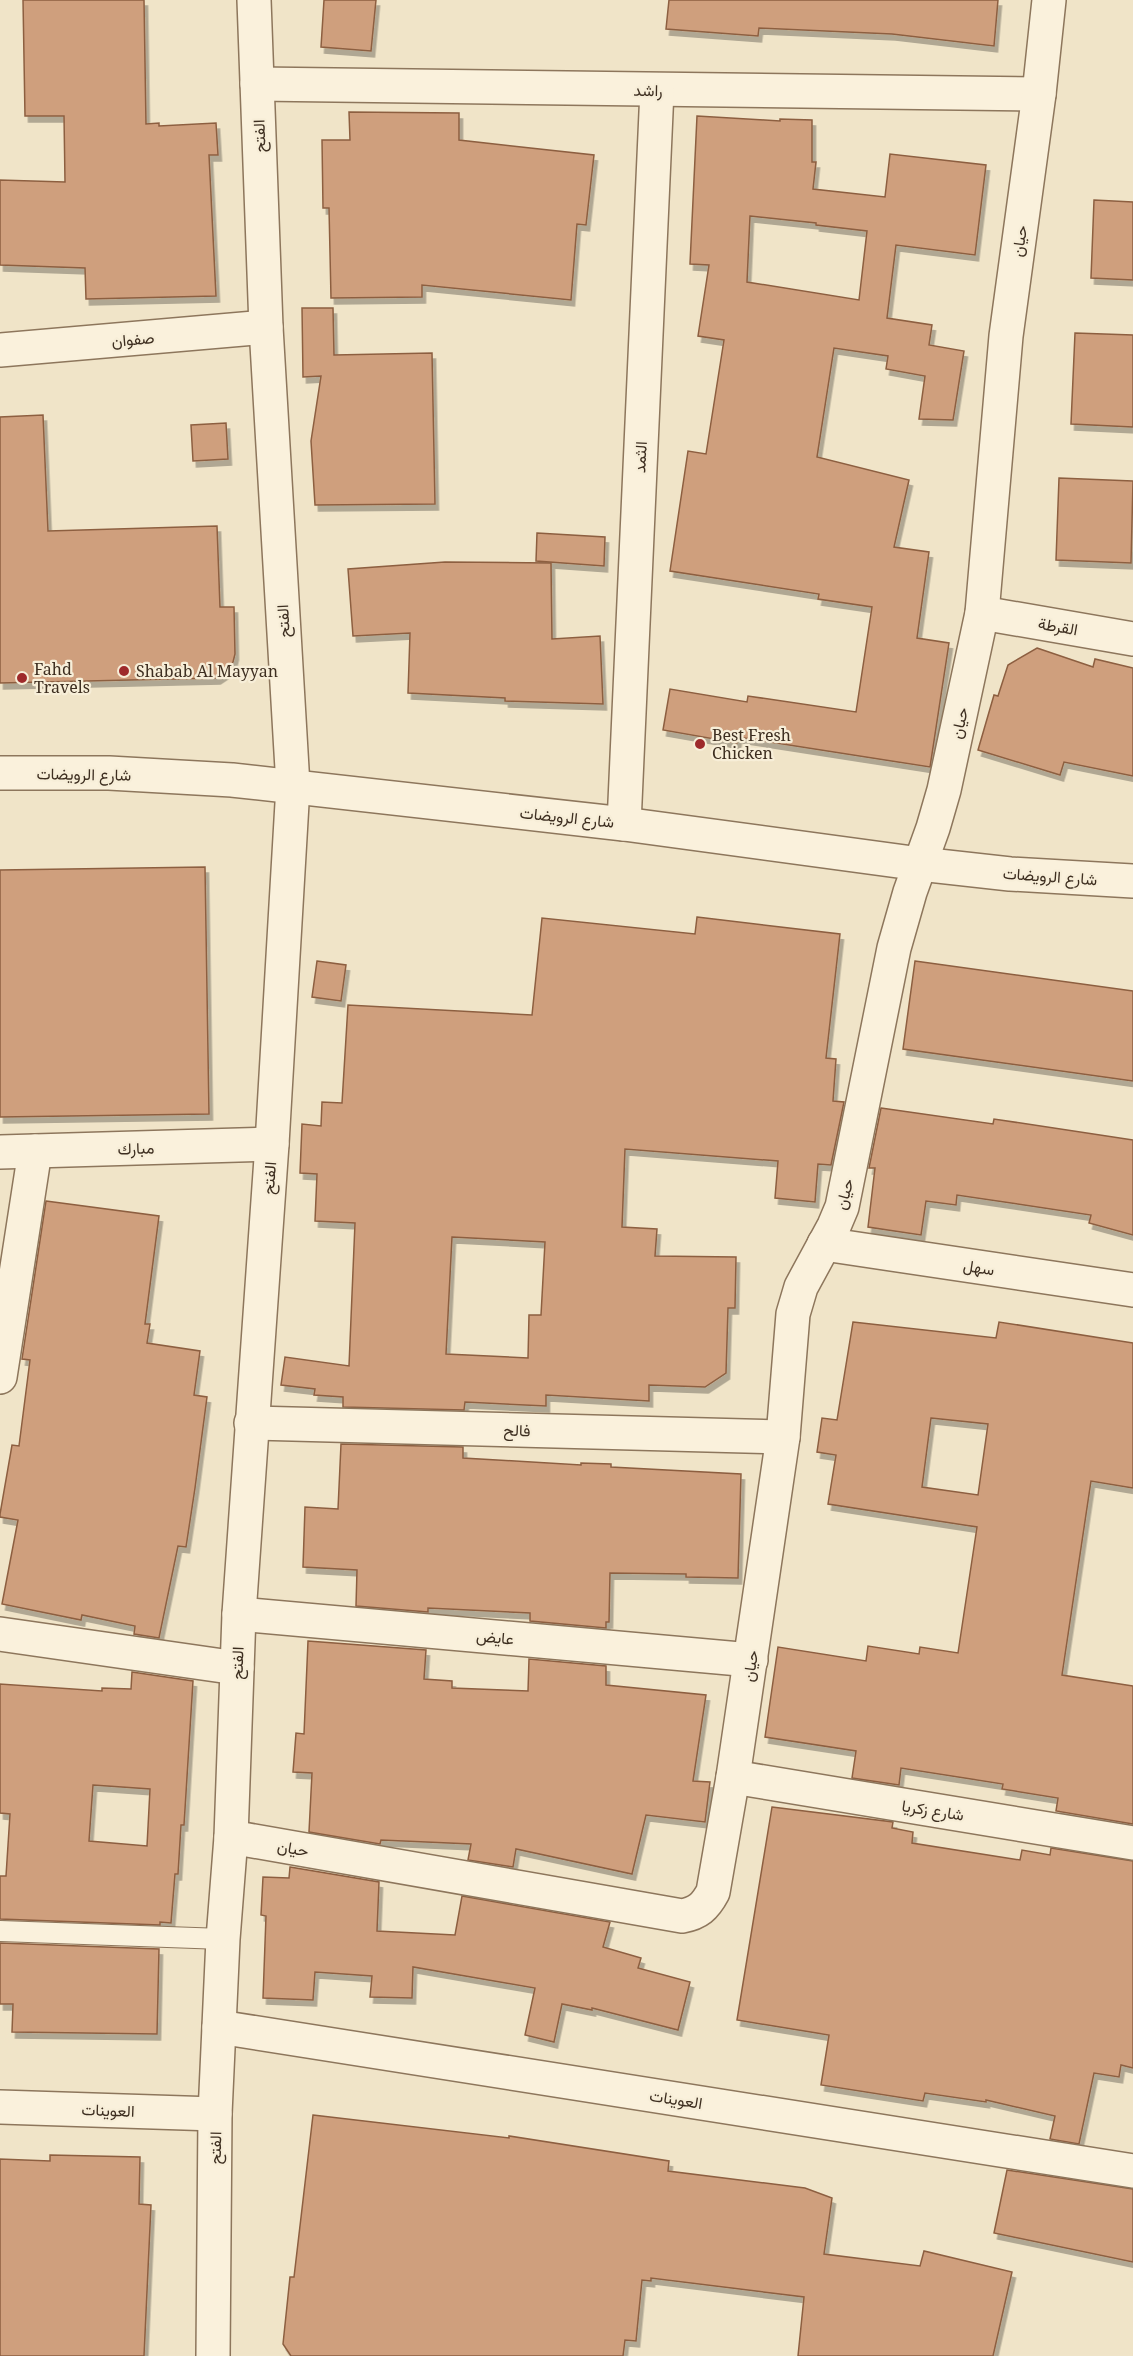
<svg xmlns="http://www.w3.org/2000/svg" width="1133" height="2356" viewBox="0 0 1133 2356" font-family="'Noto Serif',Vazirmatn,serif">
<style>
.building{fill:#cf9f7d;stroke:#8d5f41;stroke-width:1.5;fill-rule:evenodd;filter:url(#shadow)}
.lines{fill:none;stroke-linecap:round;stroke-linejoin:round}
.service-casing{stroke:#8d765c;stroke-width:22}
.minor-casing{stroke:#8d765c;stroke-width:36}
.tertiary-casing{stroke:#8d765c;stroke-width:36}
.service{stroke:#faf1dc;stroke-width:20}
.minor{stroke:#faf1dc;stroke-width:33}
.tertiary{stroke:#faf1dc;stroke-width:33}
.poi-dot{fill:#9e2a2b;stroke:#f7eed8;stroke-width:2}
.labels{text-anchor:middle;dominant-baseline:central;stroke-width:4.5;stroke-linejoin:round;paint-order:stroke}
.street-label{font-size:16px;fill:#3d2e20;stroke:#f7eed8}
.poi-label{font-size:16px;fill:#3d2e20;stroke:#f7eed8;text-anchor:start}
</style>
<defs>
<filter id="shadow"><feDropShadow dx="3.5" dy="6" stdDeviation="0" flood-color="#0004"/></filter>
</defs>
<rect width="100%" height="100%" fill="#f0e4c8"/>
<g class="building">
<polygon points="23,0 144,0 146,124 159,123 159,126 216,123 218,155 209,155 216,296 86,299 85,268 0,265 0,180 65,182 64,116 25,116"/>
<polygon points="324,0 376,0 371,51 321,47"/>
<polygon points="669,0 998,0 994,46 892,34 759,28 758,36 666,29"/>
<polygon points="349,112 459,113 459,140 594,155 586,225 577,224 571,300 422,285 422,297 331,298 329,208 323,208 322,140 350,140"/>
<path d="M697,116l83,5v-2l32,1v42h4l-3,27 72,8 5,-43 96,11 -11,90 -79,-10 -9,73 45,7 -3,20 35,6 -11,69 -34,-1 6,-43 -39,-7 2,-13 -54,-8 -17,109 92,23 -15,67 35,5 -12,86 32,5 -19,124 -192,-30 -1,6 -74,-13 7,-41 77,13 1,-6 108,16 16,-105 -54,-8 1,-5 -149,-23 18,-120 18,3 18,-114 -26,-4 11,-71 -19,-1zM750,216l66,7v2l51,6 -8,69 -112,-18z"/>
<polygon points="1094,200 1133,202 1133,280 1091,278"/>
<polygon points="302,308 333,308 334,355 432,353 435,504 315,505 311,441 321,376 303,377"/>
<polygon points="1075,333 1133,335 1133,427 1071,424"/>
<polygon points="43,415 48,531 217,526 220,607 234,607 235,654 233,662 226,672 217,678 0,683 0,417"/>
<polygon points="226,423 228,459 193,461 191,425"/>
<polygon points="1059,478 1133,481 1131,563 1056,560"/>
<polygon points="537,533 605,537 604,566 536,561"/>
<polygon points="445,562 551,563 552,639 600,636 603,704 505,701 505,698 408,693 410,633 353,636 348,569"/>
<polygon points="1037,648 1093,667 1095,659 1133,668 1133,776 1064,762 1060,775 978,750 994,695 998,696 1008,665"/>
<polygon points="205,867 209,1114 0,1117 0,870"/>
<path d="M697,917l143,17 -14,124 10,1 -3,42 11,1 -13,63 -13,-1 -3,38 -40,-4 3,-37 -153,-12 -3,78 35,2 -2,27 81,1 -1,51h-7l-2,65 -21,14 -56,-2v16l-103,-6v11l-81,-4 -1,8 -121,-3v-10l-29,-2 1,-6 -34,-4 4,-28 64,9 6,-143 -40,-2 2,-47 -17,-1 2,-49 19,2 1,-24 20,1 6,-98 184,10 10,-97 153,16zM452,1237l93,5 -4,73h-12l-1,43 -82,-4z"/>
<polygon points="317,961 346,965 341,1001 312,997"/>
<polygon points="915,961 1133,991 1133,1081 903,1049"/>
<polygon points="881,1108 993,1124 994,1119 1133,1140 1133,1235 1089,1223 1091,1215 957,1195 956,1205 926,1201 921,1235 868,1227 875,1168 869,1168"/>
<polygon points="46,1201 159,1216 145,1324 150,1324 147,1343 200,1351 194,1395 207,1397 195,1488 186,1547 178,1546 159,1638 134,1634 135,1626 82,1615 81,1620 2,1604 18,1520 0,1517 0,1514 12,1445 19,1446 30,1360 22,1359"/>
<path d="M853,1322l143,16 3,-16 134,21v145l-42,-7 -29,194 71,11v138l-77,-13 2,-13 -56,-9 1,-5 -102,-16 -2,17 -47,-7 4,-27 -91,-14 13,-90 88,14 2,-15 51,8 1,-7 38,6 19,-126 -149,-23 8,-49 -19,-3 5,-34 15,2zM931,1418l57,6 -10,71 -56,-8z"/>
<polygon points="341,1444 463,1447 463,1458 581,1465 581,1463 611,1464 611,1467 741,1474 738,1578 686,1577 686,1574 610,1573 609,1622 606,1622 606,1628 530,1621 530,1613 428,1608 428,1612 356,1606 357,1570 303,1567 305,1507 338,1509"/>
<polygon points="308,1641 426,1650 424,1679 452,1681 452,1688 528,1691 529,1659 606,1666 606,1685 706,1695 693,1781 710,1782 705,1822 646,1815 632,1874 516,1849 513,1867 468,1860 471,1844 381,1840 380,1844 309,1832 312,1773 293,1772 296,1733 304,1734"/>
<path d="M132,1672l61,9 -9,144h-3l-3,49h-3l-4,49 -11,-1v3l-160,-6v-43h6l4,-62 -10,-1v-129l102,7v-3l29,1zM93,1785l57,4 -3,57 -58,-5z"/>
<polygon points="772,1807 893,1822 892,1828 913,1832 912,1843 1020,1860 1022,1850 1050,1855 1051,1848 1133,1861 1133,2068 1121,2065 1119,2077 1094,2073 1079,2144 1050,2139 1055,2116 986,2100 986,2102 925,2093 923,2101 821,2085 829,2035 737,2020"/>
<polygon points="290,1867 379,1882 377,1931 455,1935 462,1896 610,1922 603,1947 641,1958 638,1968 690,1982 678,2030 592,2008 592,2010 562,2004 554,2042 525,2035 535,1988 413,1967 412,1998 370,1997 372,1976 315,1972 313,2000 263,1998 266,1916 261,1915 263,1877 289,1878"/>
<polygon points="0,1943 159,1949 157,2034 12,2032 13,2004 0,2004"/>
<polygon points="313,2115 509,2138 509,2136 669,2161 668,2171 805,2188 832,2198 824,2254 920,2266 924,2251 1012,2272 993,2356 798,2356 804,2297 651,2278 651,2281 642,2280 636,2341 625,2340 623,2356 291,2356 283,2344 290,2277 294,2277"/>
<polygon points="50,2155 140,2157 139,2204 151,2205 144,2356 0,2356 0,2159 50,2161"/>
<polygon points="1007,2170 1133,2189 1133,2262 994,2233"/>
</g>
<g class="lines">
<defs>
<polyline id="service" points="0,1931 223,1939"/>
<g id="minor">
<polyline points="257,84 1039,94"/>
<polyline points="0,350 266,327"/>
<polyline points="982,613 1133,639"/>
<polyline points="624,824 657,90"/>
<polyline points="0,1152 272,1144"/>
<polyline points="824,1244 1133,1290"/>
<polyline points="0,1377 35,1151"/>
<polyline points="251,1423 783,1437"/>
<polyline points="239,1614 751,1660"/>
<polyline points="0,1634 237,1668"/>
<polyline points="733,1777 1133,1843"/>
<path d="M231,1837l451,79c16,-3 23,-9 31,-24l20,-115 50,-340 10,-123 8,-27 33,-61 8,-19 52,-259 16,-56 23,-64 11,-38 38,-177 24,-277 33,-242 10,-94"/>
<polyline points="219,2027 1133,2171"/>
<polyline points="0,2107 215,2114"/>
<polyline points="213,2356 215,2114 223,1939 231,1837 239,1614 272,1144 293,786 266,327 254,0"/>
</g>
<polyline id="tertiary" points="0,773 109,773 232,780 624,824 920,864 1010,874 1133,881"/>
</defs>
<use href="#service" class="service-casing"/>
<use href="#minor" class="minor-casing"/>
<use href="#tertiary" class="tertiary-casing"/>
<use href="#service" class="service"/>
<use href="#minor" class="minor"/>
<use href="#tertiary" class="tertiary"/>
</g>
<g class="poi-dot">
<circle cx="124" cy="671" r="6"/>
<circle cx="22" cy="678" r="6"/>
<circle cx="700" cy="744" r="6"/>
</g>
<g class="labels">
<g class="street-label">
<text transform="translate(648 90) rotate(1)">راشد</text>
<text transform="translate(259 136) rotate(-92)">الفتح</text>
<text transform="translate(1019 241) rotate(-82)">حيان</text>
<text transform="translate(133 339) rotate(-5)">صفوان</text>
<text transform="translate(640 457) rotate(-87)">الثمد</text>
<text transform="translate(283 621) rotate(-93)">الفتح</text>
<text transform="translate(1058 626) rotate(10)">القرطة</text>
<text transform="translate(959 723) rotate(-78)">حيان</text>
<text transform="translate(84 774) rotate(1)">شارع الرويضات</text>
<text transform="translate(567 817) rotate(6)">شارع الرويضات</text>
<text transform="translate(1050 876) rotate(4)">شارع الرويضات</text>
<text transform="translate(136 1148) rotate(-2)">مبارك</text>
<text transform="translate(269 1178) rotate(-86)">الفتح</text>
<text transform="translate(844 1194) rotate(-75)">حيان</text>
<text transform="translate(979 1267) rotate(9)">سهل</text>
<text transform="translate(517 1430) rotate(2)">فالح</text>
<text transform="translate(495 1637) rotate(5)">عايض</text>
<text transform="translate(237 1663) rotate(-88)">الفتح</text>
<text transform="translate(750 1666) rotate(-82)">حيان</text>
<text transform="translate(933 1810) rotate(9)">شارع زكريا</text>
<text transform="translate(293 1848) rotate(10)">حيان</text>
<text transform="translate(676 2099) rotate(9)">العوينات</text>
<text transform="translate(108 2110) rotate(2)">العوينات</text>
<text transform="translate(215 2148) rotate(-89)">الفتح</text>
</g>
<g class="poi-label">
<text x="34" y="669">Fahd<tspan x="34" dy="18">Travels</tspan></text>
<text x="136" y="671">Shabab Al Mayyan</text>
<text x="712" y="735">Best Fresh<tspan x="712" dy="18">Chicken</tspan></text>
</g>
</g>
</svg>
